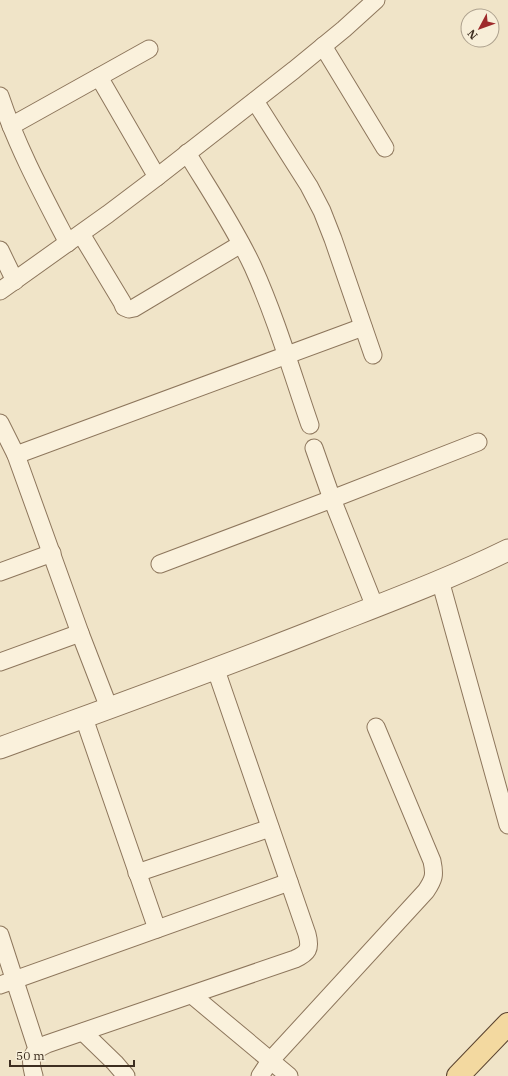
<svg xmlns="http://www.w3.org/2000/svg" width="508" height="1076" viewBox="0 0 508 1076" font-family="'IBM Plex Serif',serif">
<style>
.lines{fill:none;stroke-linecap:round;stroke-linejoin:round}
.minor-casing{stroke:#8d765c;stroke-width:19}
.tertiary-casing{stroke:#8d765c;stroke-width:23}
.primary-casing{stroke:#5b4430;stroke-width:24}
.minor{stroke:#faf1dc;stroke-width:17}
.tertiary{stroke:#faf1dc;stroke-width:21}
.primary{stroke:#f3d9a0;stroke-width:22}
</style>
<rect width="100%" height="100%" fill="#f0e4c8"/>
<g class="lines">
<defs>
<g id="minor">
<polyline points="323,46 385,148"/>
<polyline points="99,77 157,177"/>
<path d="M0,96c17,51 43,99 68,147"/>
<polyline points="255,101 309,186 322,211 333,239 373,355"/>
<polyline points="11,126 149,49"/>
<path d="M187,153c23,38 48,75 66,114 23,51 39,106 57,158"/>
<polyline points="81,234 122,302 124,307 129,309 134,308 241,244"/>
<polyline points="0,250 15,281"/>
<polyline points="0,291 108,214 157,177 294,70 344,29 376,0"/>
<polyline points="0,423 16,455 80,633 109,708"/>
<polyline points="314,448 332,499 375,607"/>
<polyline points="16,455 363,327"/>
<polyline points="160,564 332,499 478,442"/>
<polyline points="0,572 52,553"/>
<polyline points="440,580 508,825"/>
<polyline points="0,662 80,633"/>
<polyline points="84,718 157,929"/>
<polyline points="137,873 270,828"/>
<polyline points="0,935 37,1049"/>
<polyline points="0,985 289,882"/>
<polyline points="192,995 289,1076"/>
<polyline points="83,1032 115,1063 126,1076"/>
<path d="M34,1076c-5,-17 -4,-24 13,-32l248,-85c13,-6 16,-10 12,-25l-91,-264"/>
<path d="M260,1076l10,-15 156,-170c8,-12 9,-16 6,-30l-56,-134"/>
</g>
<path id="tertiary" d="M0,748c109,-40 218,-79 326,-122 61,-24 123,-47 182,-76"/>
<polyline id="primary" points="458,1076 508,1024"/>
</defs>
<use href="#minor" class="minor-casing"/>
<use href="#tertiary" class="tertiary-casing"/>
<use href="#primary" class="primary-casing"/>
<use href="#minor" class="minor"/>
<use href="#tertiary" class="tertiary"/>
<use href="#primary" class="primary"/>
</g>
<g transform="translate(480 28) rotate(229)"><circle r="19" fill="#f7eed8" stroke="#ada18e"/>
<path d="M0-3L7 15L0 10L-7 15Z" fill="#9e2a2b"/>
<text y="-6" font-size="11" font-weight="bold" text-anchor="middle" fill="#3d2e20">N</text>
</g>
<path d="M10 1060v6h124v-6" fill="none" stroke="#3d2e20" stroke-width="2"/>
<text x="16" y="1060" font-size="12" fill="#3d2e20" stroke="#f7eed8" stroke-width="3" paint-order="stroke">50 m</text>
</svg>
